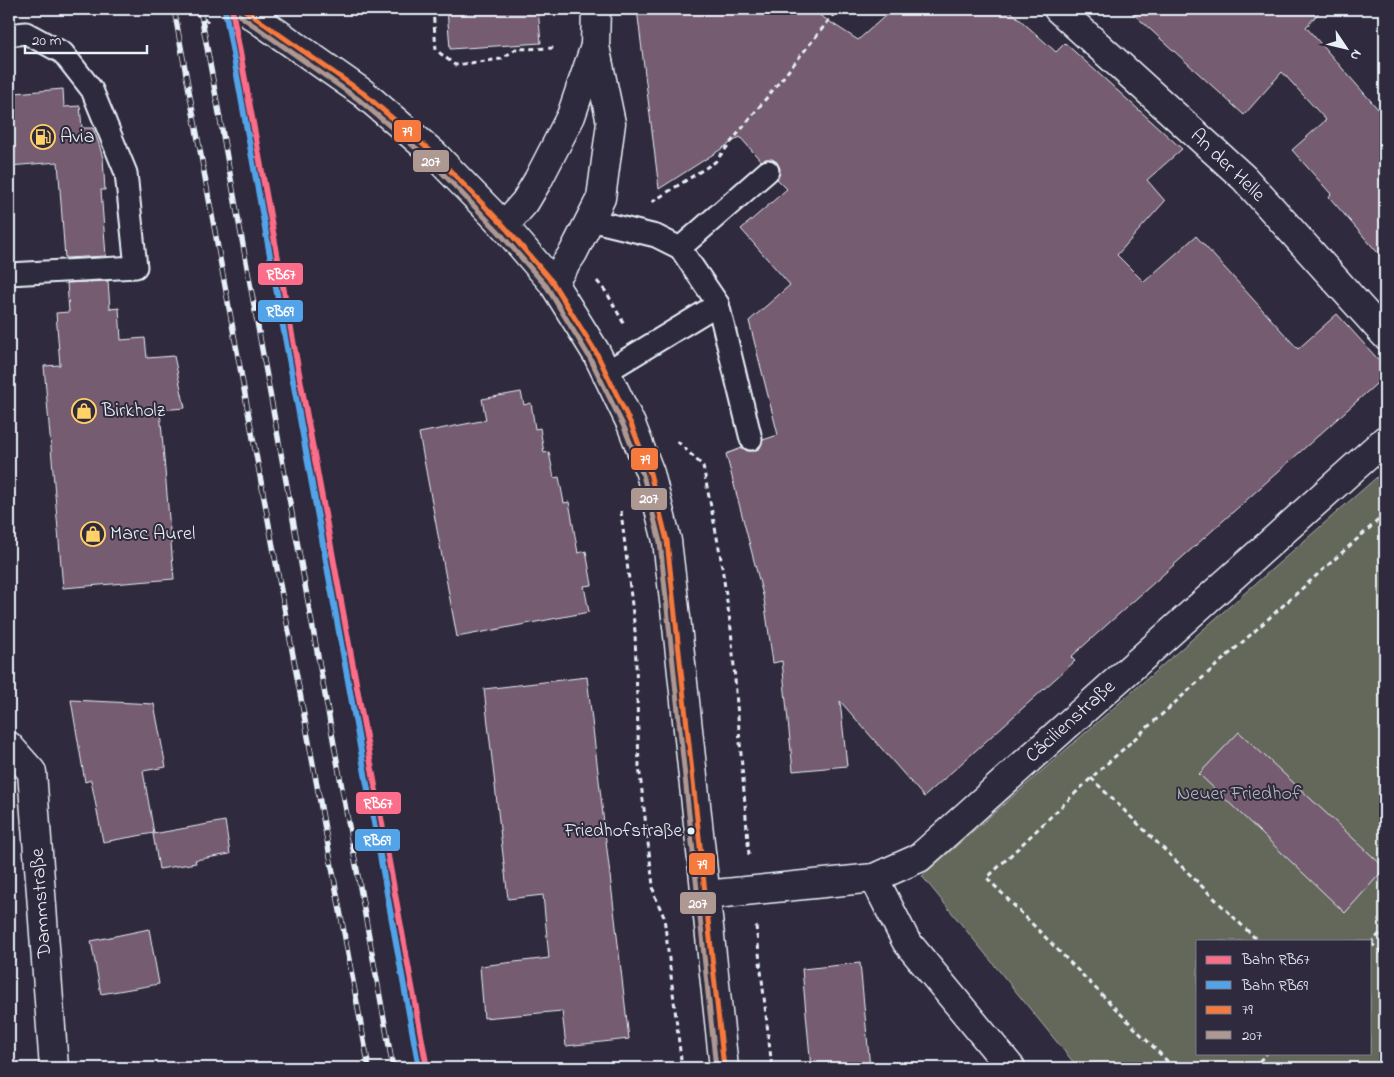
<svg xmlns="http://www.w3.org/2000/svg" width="1394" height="1077" viewBox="0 0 1394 1077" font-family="'Indie Flower',sans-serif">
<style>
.green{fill:#64685a;stroke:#a6aca9;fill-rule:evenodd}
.building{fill:#745c70;stroke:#e8f1f8}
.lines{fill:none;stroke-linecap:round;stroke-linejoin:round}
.service-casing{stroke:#e8f1f8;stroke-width:25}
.minor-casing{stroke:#e8f1f8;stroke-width:31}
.secondary-casing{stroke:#e8f1f8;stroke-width:31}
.path{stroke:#e8f1f8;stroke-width:3;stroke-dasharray:5 4;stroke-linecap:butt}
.service{stroke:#2f2a3d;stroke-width:21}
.minor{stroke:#2f2a3d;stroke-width:28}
.secondary{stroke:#2f2a3d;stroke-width:28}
.rail-casing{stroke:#e8f1f8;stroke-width:5.5}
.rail{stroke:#2f2a3d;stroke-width:4;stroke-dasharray:11;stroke-linecap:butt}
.bus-1-casing{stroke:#2f2a3d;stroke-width:9}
.bus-2-casing{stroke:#2f2a3d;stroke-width:9}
.bus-1{stroke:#f6793e;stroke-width:5}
.bus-2{stroke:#ad9892;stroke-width:5}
.rail-1-casing{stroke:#2f2a3d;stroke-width:10}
.rail-2-casing{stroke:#2f2a3d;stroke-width:10}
.rail-1{stroke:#fb6d88;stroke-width:6}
.rail-2{stroke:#53a3e8;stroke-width:6}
.bus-dot{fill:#e8f1f8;stroke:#2f2a3d;stroke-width:2}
.labels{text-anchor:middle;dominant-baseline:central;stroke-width:4;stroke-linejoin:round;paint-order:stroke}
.bus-label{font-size:19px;fill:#e8f1f8;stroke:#2f2a3d;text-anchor:end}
.poi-label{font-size:20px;fill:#e8f1f8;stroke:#2f2a3d;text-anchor:start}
.street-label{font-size:20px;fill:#e8f1f8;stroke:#2f2a3d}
.park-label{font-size:20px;fill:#b3bab9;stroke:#2f2a3d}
.line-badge{stroke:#2f2a3d;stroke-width:2}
.badge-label{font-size:14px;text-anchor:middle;font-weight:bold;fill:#fff}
</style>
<rect width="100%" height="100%" fill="#2f2a3d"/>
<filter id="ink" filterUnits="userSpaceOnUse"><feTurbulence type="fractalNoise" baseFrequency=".02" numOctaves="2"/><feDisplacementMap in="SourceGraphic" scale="10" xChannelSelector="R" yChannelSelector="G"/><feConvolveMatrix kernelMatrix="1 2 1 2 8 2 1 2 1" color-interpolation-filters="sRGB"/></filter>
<g filter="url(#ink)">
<path class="green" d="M1385,470v598h-307l-156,-192zM1198,941h172v112h-172z"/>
<g class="building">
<polygon points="447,9 538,9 541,43 450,49"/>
<polygon points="637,9 810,9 858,40 893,9 1008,9 1056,52 1065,43 1182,149 1147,180 1165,201 1117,255 1144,282 1196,236 1298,349 1337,314 1385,367 1385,376 1071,657 1075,661 924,797 840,701 847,766 793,771 782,661 773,663 764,599 726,454 742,448 748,451 754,451 760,448 763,440 778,435 749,321 790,285 741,229 787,189 777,179 780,169 777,162 772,159 766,159 761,161 740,137 659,189"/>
<polygon points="1128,9 1322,9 1306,27 1385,117 1385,261 1329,197 1331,194 1292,150 1326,120 1282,72 1244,115"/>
<polygon points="63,89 64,107 80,106 82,128 93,128 99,144 103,158 105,190 101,190 106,256 65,258 58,162 9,166 9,104 16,104 15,93"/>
<polygon points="108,281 110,309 119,308 121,340 145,338 147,358 174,356 185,408 160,410 174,579 63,588 44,366 60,365 56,313 69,312 67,283"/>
<polygon points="521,392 524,405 531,403 535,429 540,428 544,453 549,452 554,478 559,477 564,503 569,502 578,553 586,551 592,585 584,586 589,612 457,637 419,433 486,420 482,399"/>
<polygon points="587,677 629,1039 566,1046 562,1011 484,1018 480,966 549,958 543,895 508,899 484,689"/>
<polygon points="71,700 154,704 166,767 143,771 154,833 103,842 91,780 85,782"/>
<polygon points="1239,732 1385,868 1345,913 1199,774"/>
<polygon points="225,821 230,854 195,860 196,863 159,869 153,834"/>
<polygon points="149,929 159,984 101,994 91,941"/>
<polygon points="860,963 870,1068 811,1068 802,969"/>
</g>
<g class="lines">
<defs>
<g id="service">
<polyline points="9,35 26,33 63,53 92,90 126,173 136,267 9,274"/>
<polyline points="590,220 656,236 680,248 718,304 751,439"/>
<polyline points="680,248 768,171"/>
<polyline points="606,372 718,304"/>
</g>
<g id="minor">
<polyline points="243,9 363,93 434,154 504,226"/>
<polyline points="1058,9 1244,178 1385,335"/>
<polyline points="9,746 32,772 54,1068"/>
<polyline points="874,878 906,941 1011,1068"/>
<polyline points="705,895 874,878 919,858 1385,440"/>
</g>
<g id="secondary">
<polyline points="595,46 571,116 538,180 525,202 504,226 553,283 597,354 631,424 650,473 667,541 677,626 724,1068"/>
<polyline points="553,283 573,253 601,198 611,123 595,46 596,9"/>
</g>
</defs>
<use href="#service" class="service-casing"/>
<use href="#minor" class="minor-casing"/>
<use href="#secondary" class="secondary-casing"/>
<g class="path">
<polyline points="189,9 210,23"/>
<polyline points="433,9 436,50 455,65 501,59 516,49 556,48"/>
<polyline points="652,202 715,162 838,9"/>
<polyline points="597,281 607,293 624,324"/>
<polyline points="677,441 703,466 720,553 731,629 749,855"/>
<polyline points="621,511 635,631 639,766 654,894 664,917 682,1068"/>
<polyline points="1091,778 1258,941"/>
<polyline points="756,926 772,1068"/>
<polyline points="1371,943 1385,956"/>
<polyline points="1370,944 1385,928"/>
<polyline points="1174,1068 987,878 1091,778 1385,514"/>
<polyline points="1253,1068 1267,1053"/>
</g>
<use href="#service" class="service"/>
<use href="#minor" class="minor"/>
<use href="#secondary" class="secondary"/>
<defs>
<g id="rail">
<polyline points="174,9 369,1068"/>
<polyline points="200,9 393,1068"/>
</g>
</defs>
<use href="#rail" class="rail-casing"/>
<use href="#rail" class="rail"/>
<defs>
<polyline id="bus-1" points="243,9 363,93 434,154 504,226 553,283 597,354 631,424 650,473 667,541 724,1068"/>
<polyline id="bus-2" points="239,15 358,99 429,159 498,231 547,287 590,358 624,427 643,475 660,542 716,1068"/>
</defs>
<use href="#bus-1" class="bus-1-casing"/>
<use href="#bus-2" class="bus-2-casing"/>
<use href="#bus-1" class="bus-1"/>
<use href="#bus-2" class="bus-2"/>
<defs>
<polyline id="rail-1" points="232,9 427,1068"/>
<polyline id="rail-2" points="225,10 419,1068"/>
</defs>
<use href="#rail-1" class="rail-1-casing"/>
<use href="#rail-2" class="rail-2-casing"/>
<use href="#rail-1" class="rail-1"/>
<use href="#rail-2" class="rail-2"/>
</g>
</g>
<defs>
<symbol id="fuel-ring" viewBox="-11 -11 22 22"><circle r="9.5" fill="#2f2a3d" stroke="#ffd166" stroke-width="1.5"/><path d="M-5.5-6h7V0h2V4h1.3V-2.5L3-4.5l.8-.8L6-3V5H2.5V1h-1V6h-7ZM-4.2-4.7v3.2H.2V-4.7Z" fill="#ffd166"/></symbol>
<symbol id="shop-ring" viewBox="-11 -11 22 22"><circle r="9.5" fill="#2f2a3d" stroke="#ffd166" stroke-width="1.5"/><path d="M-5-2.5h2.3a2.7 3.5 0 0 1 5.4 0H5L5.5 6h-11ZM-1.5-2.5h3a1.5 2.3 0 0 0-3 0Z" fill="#ffd166"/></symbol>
</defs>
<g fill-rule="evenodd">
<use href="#fuel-ring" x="29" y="123" width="28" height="28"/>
<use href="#shop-ring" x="70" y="397" width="28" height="28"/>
<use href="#shop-ring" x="79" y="520" width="28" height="28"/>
</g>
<circle class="bus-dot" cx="691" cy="831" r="4.5"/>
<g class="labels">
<g class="bus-label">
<text x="682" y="831">Friedhofstraße</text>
</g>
<g class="poi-label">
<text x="60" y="137">Avia</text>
<text x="102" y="411">Birkholz</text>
<text x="110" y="534">Marc Aurel</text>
</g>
<g class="street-label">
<text transform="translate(1227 166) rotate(44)">An der Helle</text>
<text transform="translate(1071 722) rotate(-42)">Cäcilienstraße</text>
<text transform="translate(42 903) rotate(-94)">Dammstraße</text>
</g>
<g class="park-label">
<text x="1239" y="794">Neuer Friedhof</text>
</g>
</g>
<g class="line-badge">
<rect x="393" y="119" width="29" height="24" rx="5" fill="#f6793e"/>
<rect x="412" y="149" width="38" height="24" rx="5" fill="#ad9892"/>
<rect x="257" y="262" width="47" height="24" rx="5" fill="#fb6d88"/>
<rect x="257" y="299" width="47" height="24" rx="5" fill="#53a3e8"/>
<rect x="630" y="447" width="29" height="24" rx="5" fill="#f6793e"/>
<rect x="630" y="487" width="38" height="24" rx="5" fill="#ad9892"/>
<rect x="355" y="791" width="47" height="24" rx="5" fill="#fb6d88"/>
<rect x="354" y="828" width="47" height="24" rx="5" fill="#53a3e8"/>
<rect x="688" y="852" width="28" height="24" rx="5" fill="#f6793e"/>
<rect x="679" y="891" width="38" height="24" rx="5" fill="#ad9892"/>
</g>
<g class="badge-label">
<text x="407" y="136">79</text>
<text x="431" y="166">207</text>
<text x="281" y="279">RB67</text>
<text x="280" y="316">RB69</text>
<text x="645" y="464">79</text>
<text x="649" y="503">207</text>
<text x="378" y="808">RB67</text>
<text x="377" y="845">RB69</text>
<text x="702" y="869">79</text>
<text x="698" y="908">207</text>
</g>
<rect width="1394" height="1077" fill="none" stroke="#2f2a3d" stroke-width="30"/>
<rect x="15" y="15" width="1364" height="1047" fill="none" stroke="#e8f1f8" stroke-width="2" filter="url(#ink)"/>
<rect x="1196" y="940" width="175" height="115" fill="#2f2a3d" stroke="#797a88"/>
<rect x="1206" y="956" width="25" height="8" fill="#fb6d88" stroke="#797a88"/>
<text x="1242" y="964" font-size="15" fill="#e8f1f8">Bahn RB67</text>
<rect x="1206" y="981" width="25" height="8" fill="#53a3e8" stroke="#797a88"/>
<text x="1242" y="990" font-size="15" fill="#e8f1f8">Bahn RB69</text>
<rect x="1206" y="1006" width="25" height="8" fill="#f6793e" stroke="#797a88"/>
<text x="1242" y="1014" font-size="15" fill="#e8f1f8">79</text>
<rect x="1206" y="1031" width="25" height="8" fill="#ad9892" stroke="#797a88"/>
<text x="1242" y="1040" font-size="15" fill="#e8f1f8">207</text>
<g transform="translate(1346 48) rotate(125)" stroke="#2f2a3d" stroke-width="4" paint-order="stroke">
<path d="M0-4L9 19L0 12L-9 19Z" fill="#e8f1f8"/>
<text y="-8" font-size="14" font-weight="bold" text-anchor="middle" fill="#e8f1f8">N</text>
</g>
<path d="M25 45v8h122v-8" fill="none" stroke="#e8f1f8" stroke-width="2.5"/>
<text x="32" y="45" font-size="15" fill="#e8f1f8" stroke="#2f2a3d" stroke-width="4" paint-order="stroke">20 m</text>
</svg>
